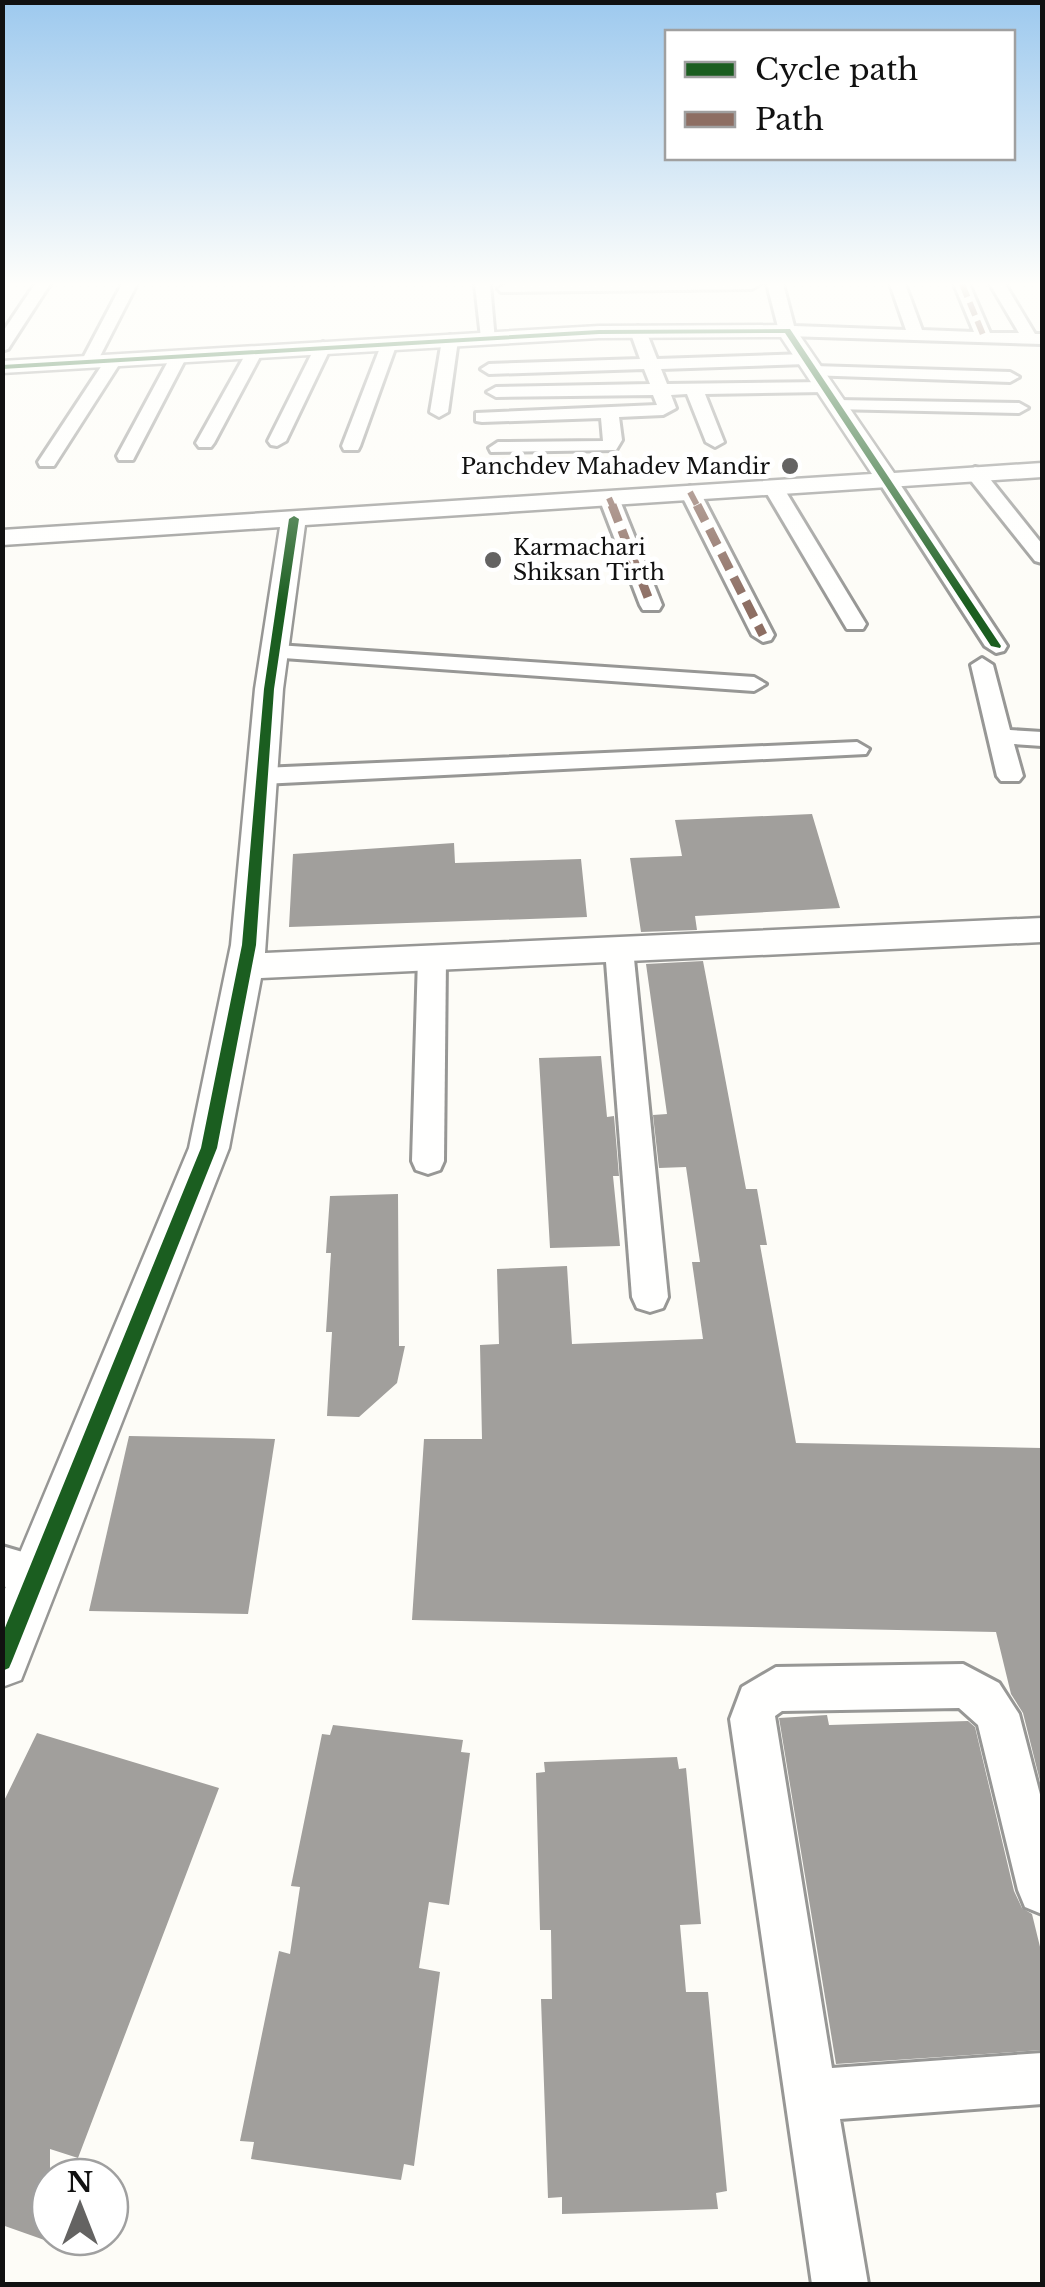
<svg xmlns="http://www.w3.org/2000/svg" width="1045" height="2287" viewBox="0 0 1045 2287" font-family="'Libre Baskerville',serif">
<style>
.building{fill:#a19f9c}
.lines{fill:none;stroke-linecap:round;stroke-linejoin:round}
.minor-casing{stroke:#979795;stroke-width:6}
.tertiary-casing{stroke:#979795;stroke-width:5}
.minor{fill:#fffffe;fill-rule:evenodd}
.tertiary{fill:#fffffe;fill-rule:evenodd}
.quiet-far1{stroke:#8d6e63;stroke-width:6;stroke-dasharray:14 6;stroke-linecap:butt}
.quiet{stroke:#8d6e63;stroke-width:9;stroke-dasharray:18 9;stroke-linecap:butt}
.cycleway-casing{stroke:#fff;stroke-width:6}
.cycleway{fill:#1b5e20;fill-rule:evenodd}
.poi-dot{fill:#646362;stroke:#fff;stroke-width:4}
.labels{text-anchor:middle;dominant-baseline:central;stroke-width:10;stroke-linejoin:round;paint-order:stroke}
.far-poi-label{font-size:22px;fill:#111;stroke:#fff;text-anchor:end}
</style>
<rect width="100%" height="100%" fill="#fdfcf7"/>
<g class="building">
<polygon points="812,814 840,908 695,916 697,930 641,932 630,858 682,856 675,820"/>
<polygon points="454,843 455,863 581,859 587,917 289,927 293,854"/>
<polygon points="703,961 746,1189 757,1189 767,1245 760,1245 796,1443 1042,1448 1042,1789 1023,1713 1011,1694 996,1632 412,1620 424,1439 482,1439 480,1345 499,1344 497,1269 567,1266 572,1344 703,1339 692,1262 700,1262 686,1167 659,1168 653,1115 667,1114 646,964"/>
<polygon points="601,1056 607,1117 614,1116 619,1176 613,1176 620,1246 550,1248 539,1058"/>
<polygon points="398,1194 399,1346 405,1346 397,1383 359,1417 327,1416 332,1332 326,1332 331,1253 326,1253 330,1196"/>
<polygon points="129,1436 275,1439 248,1614 89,1611"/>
<polygon points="827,1715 829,1725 968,1721 975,1727 1014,1891 1022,1908 1032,1914 1042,1955 1042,2050 836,2064 779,1718"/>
<polygon points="333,1725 463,1740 461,1752 470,1753 449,1905 429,1902 419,1968 440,1972 414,2166 404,2164 401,2180 251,2159 254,2142 240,2141 279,1951 290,1954 300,1887 291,1886 322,1734 330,1735"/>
<polygon points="37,1733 219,1788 78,2158 50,2149 50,2242 2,2225 2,1805"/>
<polygon points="677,1757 679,1769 686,1768 701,1924 680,1925 686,1992 708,1992 727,2191 716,2193 718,2209 562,2214 562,2197 548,2198 541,1999 552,1999 551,1930 540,1930 536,1773 545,1772 544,1762"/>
</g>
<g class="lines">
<defs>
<g id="minor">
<polygon points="35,284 50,284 8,349 2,351 2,333"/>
<polygon points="122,284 137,284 97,362 83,366 81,362"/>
<polygon points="475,284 490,284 495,341 481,338"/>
<polygon points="506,284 760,284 752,289 501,292 498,289"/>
<polygon points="767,284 783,284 794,326 906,330 890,284 905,284 922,330 974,332 954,284 969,284 990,333 1019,333 990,284 1005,284 1035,334 1042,334 1042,344 787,336 779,331"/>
<polygon points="638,326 646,331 657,359 806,354 814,359 806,364 661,369 667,384 825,382 834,387 825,392 705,394 724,442 715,447 706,442 687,394 671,395 676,408 663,415 619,417 622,440 616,450 491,452 489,448 498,442 603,441 601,418 482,422 476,421 476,413 657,405 653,395 496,397 487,392 496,387 650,384 644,369 489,374 481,369 489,364 640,359 630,331"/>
<polygon points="450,335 458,340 448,412 439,417 430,412 442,340"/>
<polygon points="383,340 397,343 360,446 358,450 344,450 342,446"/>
<polygon points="323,342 331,347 286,441 277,446 271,445 268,441 315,347"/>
<polygon points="249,348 263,351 214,443 211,447 199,447 196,443"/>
<polygon points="173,352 187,356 135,456 133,460 119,460 117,456"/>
<polygon points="108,356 122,360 54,466 40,466 38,462"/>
<polygon points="814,366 1010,372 1019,377 1010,382 808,375 808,367"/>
<polygon points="837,400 1019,403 1028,408 1019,413 831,409 831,401"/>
<polygon points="975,467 982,469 1042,544 1042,563 1035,561 968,477 966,473"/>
<polygon points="887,473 894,475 1007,646 1004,651 996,653 985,646 877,479"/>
<polygon points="773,481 783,487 866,624 863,629 847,629 844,624 763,487"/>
<polygon points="690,486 700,492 774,635 771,640 763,642 752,635 680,492"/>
<polygon points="609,492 619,498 662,605 659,610 643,610 640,605 599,498"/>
<polygon points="277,645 754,677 766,684 754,691 269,657 266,652 269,647"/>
<polygon points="982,658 993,665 1010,730 1042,732 1042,746 1014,744 1023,776 1019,781 1001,781 997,776 971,665"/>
<polygon points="857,742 869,749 866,754 262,784 249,776 262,768"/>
<polygon points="619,939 629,942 633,949 668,1297 663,1308 650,1312 637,1308 632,1297 605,949 609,942"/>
<polygon points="432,948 442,951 446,958 444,1161 440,1170 428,1174 416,1170 412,1161 418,958 422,951"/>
<polygon points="2,1546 53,1561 59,1575 53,1589 38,1595 2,1586"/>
<polygon points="963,1664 999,1683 1019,1714 1042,1802 1042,1914 1025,1907 1018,1890 978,1725 959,1708 782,1711 775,1716 832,2068 1042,2053 1042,2104 840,2119 868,2284 812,2284 730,1719 742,1687 776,1667"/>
</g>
<polygon id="tertiary" points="787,325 794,327 894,473 1042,463 1042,477 305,525 283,689 265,953 1042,918 1042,942 261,978 229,1148 21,1680 2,1687 2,1596 189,1148 231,945 255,689 280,527 2,545 2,530 872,474 781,337 599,338 2,373 2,361 599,326"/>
</defs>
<use href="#minor" class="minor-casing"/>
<use href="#tertiary" class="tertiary-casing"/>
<use href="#minor" class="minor"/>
<use href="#tertiary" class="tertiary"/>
<g class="quiet-far1">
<polyline points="962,284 984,337"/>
<polyline points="690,492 698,507"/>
<polyline points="609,498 613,507"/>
</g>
<g class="quiet">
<polyline points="612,505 651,605"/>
<polyline points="697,505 763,635"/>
</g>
<defs>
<g id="cycleway">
<polygon points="790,329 1001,646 1000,648 991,646 785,333 599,334 2,369 2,365 599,330"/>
<polygon points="294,516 299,519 274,689 256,945 217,1148 12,1661 9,1668 2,1671 2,1635 201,1148 242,945 264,689 289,519"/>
</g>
</defs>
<use href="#cycleway" class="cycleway-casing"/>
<use href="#cycleway" class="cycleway"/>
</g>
<linearGradient id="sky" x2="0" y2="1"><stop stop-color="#9dc9ee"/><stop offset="0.47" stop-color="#fefefb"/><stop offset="1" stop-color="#fefefb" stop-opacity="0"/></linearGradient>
<rect width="1045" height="604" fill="url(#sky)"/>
<g class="poi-dot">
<circle cx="790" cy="466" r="10"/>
<circle cx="493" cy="560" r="10"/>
</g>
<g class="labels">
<g class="far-poi-label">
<text x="770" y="466">Panchdev Mahadev Mandir</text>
<text x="513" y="547" text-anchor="start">Karmachari<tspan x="513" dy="25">Shiksan Tirth</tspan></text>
</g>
</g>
<rect width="1045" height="2287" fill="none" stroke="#111111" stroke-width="10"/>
<rect x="665" y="30" width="350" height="130" fill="#ffffff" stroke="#a0a0a0" stroke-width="2.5"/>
<rect x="685" y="62" width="50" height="15" fill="#1b5e20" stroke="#a0a0a0" stroke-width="2.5"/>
<text x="755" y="80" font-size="30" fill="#111111">Cycle path</text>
<rect x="685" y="112" width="50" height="15" fill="#8d6e63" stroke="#a0a0a0" stroke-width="2.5"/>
<text x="755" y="130" font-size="30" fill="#111111">Path</text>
<g transform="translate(80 2207)"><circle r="48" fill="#ffffff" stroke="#a0a0a0" stroke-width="2.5"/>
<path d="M0-8L18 38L0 25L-18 38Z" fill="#646362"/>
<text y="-15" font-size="28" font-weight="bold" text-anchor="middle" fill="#111111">N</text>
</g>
</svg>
